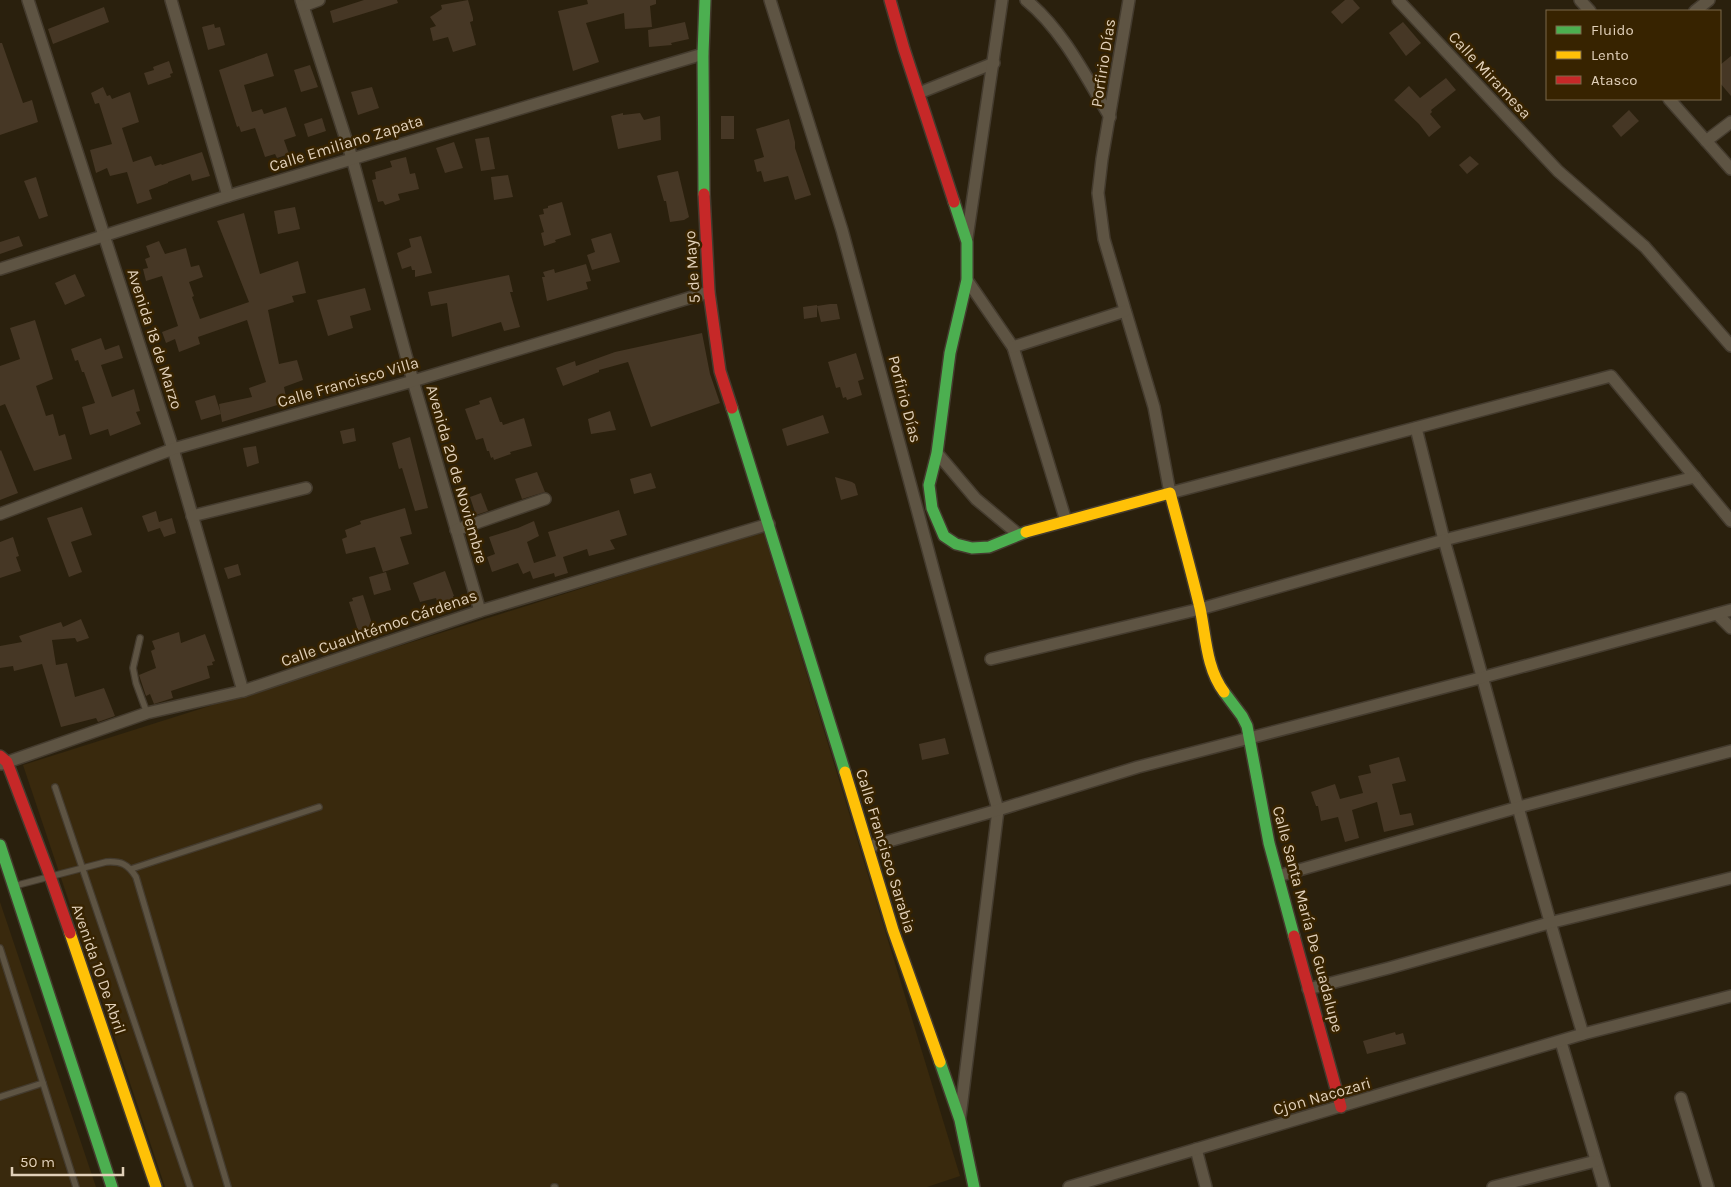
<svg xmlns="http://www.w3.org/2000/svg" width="1731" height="1187" viewBox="0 0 1731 1187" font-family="Karla,sans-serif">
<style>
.built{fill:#39290d}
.building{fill:#463725}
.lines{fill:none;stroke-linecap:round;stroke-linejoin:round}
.lane-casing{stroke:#443b2e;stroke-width:8}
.street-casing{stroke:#443b2e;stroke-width:14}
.fast-casing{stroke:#443b2e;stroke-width:14}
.slow-casing{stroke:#443b2e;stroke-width:14}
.jam-casing{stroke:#443b2e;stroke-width:14}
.lane{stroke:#5e5443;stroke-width:5.5}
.street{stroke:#5e5443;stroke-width:11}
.fast{stroke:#4caf50;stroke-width:11}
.slow{stroke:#ffc107;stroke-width:11}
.jam{stroke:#c62828;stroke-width:11}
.labels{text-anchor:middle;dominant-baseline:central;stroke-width:5;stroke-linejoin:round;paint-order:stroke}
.street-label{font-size:16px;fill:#e1d0b9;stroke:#372300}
</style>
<rect width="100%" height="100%" fill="#2a200d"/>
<g class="built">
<polygon points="763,531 960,1176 927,1187 165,1187 23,765"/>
<polygon points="0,902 96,1187 0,1187"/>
</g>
<g class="building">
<polygon points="364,0 397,0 398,3 333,23 330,11"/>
<polygon points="468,0 473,18 473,21 470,22 476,45 453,52 448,37 433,41 430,28 436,26 430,17 442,9 441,5"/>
<polygon points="587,0 656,0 656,4 650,6 652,27 625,29 624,13 586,23 599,62 573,71 558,11 588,4"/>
<polygon points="1345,0 1353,0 1360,8 1342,24 1331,12"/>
<polygon points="104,7 109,22 53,44 48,29"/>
<polygon points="685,22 689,39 671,43 672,45 649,47 648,30"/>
<polygon points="1403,22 1421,43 1406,56 1389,33"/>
<polygon points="214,24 215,28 220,27 225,45 208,50 202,27"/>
<polygon points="0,43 2,43 23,103 32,100 38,122 0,135"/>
<polygon points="267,53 274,76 244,85 252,112 262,109 264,114 286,107 296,136 284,140 289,154 277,158 275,154 265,157 255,128 241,132 239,126 237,127 219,70"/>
<polygon points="1731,56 1731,96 1720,83 1720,65"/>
<polygon points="169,61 173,73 170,74 171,77 148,85 144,73 154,70 153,67"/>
<polygon points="310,65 318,87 301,92 294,70"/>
<polygon points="1446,78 1456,90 1431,110 1432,112 1430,114 1441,127 1429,137 1419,124 1394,100 1409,86 1420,98"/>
<polygon points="103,87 107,96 110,95 112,99 130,92 139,122 122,128 133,162 151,156 155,166 161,164 162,165 202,152 210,176 192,181 190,174 168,182 168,183 149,190 152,199 137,204 127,172 110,176 107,168 96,173 90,150 112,144 99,103 95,104 91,93"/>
<polygon points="372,87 379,108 358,115 351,92"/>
<polygon points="1629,110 1639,121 1621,137 1612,126"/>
<polygon points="623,113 623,115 640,113 644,120 660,116 661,140 618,149 611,116"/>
<rect x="721" y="116" width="13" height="23"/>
<polygon points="322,118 326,131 308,137 304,124"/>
<polygon points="789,119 795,142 795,148 811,195 795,200 788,176 764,182 761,171 757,172 754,160 764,157 756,129"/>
<polygon points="489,137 495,169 481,171 475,139"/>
<polygon points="454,142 463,168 445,173 436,148"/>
<polygon points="1470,156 1479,164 1467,174 1459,165"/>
<polygon points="406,157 410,174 415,173 419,189 398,194 400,200 385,205 383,201 378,202 372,180 376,179 375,172 392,167 390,161"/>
<polygon points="678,171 689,217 684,220 670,222 666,201 664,201 657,176 659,175"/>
<polygon points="508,175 513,197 494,200 491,177"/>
<polygon points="36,177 48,216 39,219 24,181"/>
<polygon points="562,202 571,235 555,240 556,242 544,246 541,233 544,232 539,215 544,214 543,209 548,208 548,206"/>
<polygon points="295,207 300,229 278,234 274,211"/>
<polygon points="244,213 260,274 298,261 306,293 292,296 294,302 268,310 279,364 297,360 303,380 284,387 287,402 222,422 219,404 252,397 249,388 266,382 247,320 198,337 200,344 179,352 175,339 166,343 162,332 178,326 162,276 146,281 143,269 148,268 145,259 150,257 146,246 159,241 165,254 186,248 191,267 199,265 203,277 189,282 194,296 192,297 200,319 249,302 217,221"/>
<polygon points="611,233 620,262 592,270 587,255 595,252 591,239"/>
<polygon points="19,236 23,246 0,254 0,242"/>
<polygon points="421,236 432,273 415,277 415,270 412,270 411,266 402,269 397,253 411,247 409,239"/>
<polygon points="586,264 591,281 586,282 588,289 547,301 542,277 545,277 543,272 554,269 555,273"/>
<polygon points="75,274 85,296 65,305 55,283"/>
<polygon points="509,275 513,292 510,292 520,327 504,331 501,322 452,337 447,303 431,306 428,292"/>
<polygon points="365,288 371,310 350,316 353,328 328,336 317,300"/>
<polygon points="830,304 837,304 840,319 821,322 817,306"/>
<polygon points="817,305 817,317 804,319 803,307"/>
<polygon points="35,320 53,379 36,386 46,416 53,414 59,436 65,434 72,459 34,471 5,404 0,406 0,366 20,359 10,328"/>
<polygon points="702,333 710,374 720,403 651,427 628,362 599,370 599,372 563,386 556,368 575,361 576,366 615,352"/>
<polygon points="101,338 105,350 119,345 123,358 101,365 112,397 134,389 140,411 136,412 141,424 110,436 108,429 90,435 82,407 95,403 84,372 82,372 78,360 75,361 71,349"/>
<polygon points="856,353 864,379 858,381 862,395 847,400 846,397 843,398 840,387 836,388 828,362"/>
<polygon points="215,395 221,414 201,420 195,401"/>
<polygon points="491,397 500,422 502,422 503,425 524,418 532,446 510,452 511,454 494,460 493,457 491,458 489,451 487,451 483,438 476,440 465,409 480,404 479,401"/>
<polygon points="610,411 616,430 591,434 588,419"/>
<polygon points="823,415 829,433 787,446 782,429"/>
<polygon points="354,428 356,441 343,444 340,431"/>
<polygon points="410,437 428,508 415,511 402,468 399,469 392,443"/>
<polygon points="256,446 259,463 247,467 243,448"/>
<polygon points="1,450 18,493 0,500 0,451"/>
<polygon points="537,472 545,492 522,499 515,479"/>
<polygon points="651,473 656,488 634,494 630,479"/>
<polygon points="835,477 852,482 855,484 858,495 841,500"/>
<polygon points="481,493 488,511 476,515 470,497"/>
<polygon points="82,507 92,535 71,542 82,572 69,577 47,518"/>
<polygon points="405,508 412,534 400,537 409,564 383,572 375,547 346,554 342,539 347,537 345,530 361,524 360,521"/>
<polygon points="619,510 627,535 610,540 615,549 589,556 587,549 563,557 568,573 555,577 554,573 533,579 530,571 523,574 518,563 492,572 487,557 495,554 489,537 518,528 534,521 539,536 527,542 534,563 556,556 548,532"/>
<polygon points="156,511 159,522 172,518 176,533 164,537 160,528 148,532 142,516"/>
<polygon points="13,537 19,556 16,557 21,571 0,578 0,542"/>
<polygon points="238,564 241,575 228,579 224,568"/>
<polygon points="445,571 454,596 453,596 455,603 439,608 436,598 420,602 413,583"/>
<polygon points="386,572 391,590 374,595 369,577"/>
<polygon points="363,595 375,633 360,637 349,602 353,601 352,598"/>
<polygon points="81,619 89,638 77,642 75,638 52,640 56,665 67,663 75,697 104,688 115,716 98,722 96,718 61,727 42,664 14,671 13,666 0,668 0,646 22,642 19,636 61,622 63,627"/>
<polygon points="179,632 181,643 205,634 215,661 212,662 213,665 207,666 210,678 171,691 173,698 154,704 150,694 146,696 139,675 156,668 151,651 155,649 152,641"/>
<polygon points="945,738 949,754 922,760 919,744"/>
<polygon points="1399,757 1406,781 1392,784 1400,815 1411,813 1414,825 1384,832 1377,802 1352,810 1359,838 1345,842 1338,817 1321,821 1318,806 1316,806 1311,792 1335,784 1340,799 1363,793 1358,776 1371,773 1369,765"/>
<polygon points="1395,1032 1396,1035 1403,1033 1406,1044 1367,1054 1363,1041"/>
</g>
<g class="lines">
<defs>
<g id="lane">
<polyline points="140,638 133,668 136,683 147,713"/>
<polyline points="55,787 190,1187"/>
<polyline points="131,869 319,807"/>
<path d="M14,886l92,-24c15,-1 22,2 30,15l92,310"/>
<polyline points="0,948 76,1187"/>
<polyline points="0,1097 43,1083"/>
<polyline points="554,1187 555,1187"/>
</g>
<g id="street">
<polyline points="28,0 173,449 243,691"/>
<polyline points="171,0 228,196"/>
<polyline points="301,0 352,158 413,381 480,611"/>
<polyline points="770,0 842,230 998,810 960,1117"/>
<path d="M1026,0c37,30 60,77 84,117"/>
<polyline points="1129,0 1102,159 1098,193 1104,239 1154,407 1170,493 1611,376 1731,521"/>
<polyline points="1398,0 1558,171 1645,247 1731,346"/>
<polyline points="1580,0 1590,11"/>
<polyline points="303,6 319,0"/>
<polyline points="1695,11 1709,0"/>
<polyline points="919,93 994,63"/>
<polyline points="1669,99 1731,169"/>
<polyline points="1706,141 1731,122"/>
<polyline points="967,238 1002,0"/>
<polyline points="0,269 228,196 703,54"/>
<polyline points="967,280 1013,347 1066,521"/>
<polyline points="1013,347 1125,311"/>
<polyline points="1416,428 1444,540 1695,477"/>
<polyline points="937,453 976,499 1018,534"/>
<polyline points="0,514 173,449 413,381 709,292"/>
<polyline points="192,516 306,488"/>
<polyline points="456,530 545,499"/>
<polyline points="1717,614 1731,628"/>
<path d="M991,659l209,-50 244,-69c47,164 89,330 139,494"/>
<polyline points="2,764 147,713 243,691 480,611 769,524"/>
<polyline points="868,847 998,810 1138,767 1484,677 1731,610"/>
<polyline points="1278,876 1519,807 1731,751"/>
<polyline points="1308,989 1389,968 1549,923 1731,878"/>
<polyline points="1561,1042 1604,1187"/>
<polyline points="1681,1098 1708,1187"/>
<polyline points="1196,1149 1206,1187"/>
<polyline points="1069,1187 1583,1034 1731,996"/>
<polyline points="1493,1187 1596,1161"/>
</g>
<g id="fast">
<polyline points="704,194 703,54 705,0"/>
<polyline points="954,202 967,242 967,280 950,353 937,453 929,485 932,508 944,536 956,544 972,548 989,547 1026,532"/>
<polyline points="732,408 845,772"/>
<polyline points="1224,692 1242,716 1247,726 1269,843 1294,936"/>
<polyline points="0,845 112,1187"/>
<polyline points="940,1062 960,1120 974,1187"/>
</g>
<g id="slow">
<path d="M1026,532l144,-39c10,38 21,77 30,115 6,28 6,60 24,84"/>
<polyline points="845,772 893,930 940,1062"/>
<polyline points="70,933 156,1187"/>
</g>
<g id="jam">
<polyline points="890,0 904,49 954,202"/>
<polyline points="704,194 709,292 720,371 732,408"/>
<polyline points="0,756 7,762 50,876 70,933"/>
<polyline points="1294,936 1341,1107"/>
</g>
</defs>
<use href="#lane" class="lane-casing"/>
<use href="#street" class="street-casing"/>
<use href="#fast" class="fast-casing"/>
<use href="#slow" class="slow-casing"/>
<use href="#jam" class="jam-casing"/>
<use href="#lane" class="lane"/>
<use href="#street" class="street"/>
<use href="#fast" class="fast"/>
<use href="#slow" class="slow"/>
<use href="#jam" class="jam"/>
</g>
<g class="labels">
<g class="street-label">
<text transform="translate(1103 63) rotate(-81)">Porfirio Días</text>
<text transform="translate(1490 75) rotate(47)">Calle Miramesa</text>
<text transform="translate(346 143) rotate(-17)">Calle Emiliano Zapata</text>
<text transform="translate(692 267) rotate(-94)">5 de Mayo</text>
<text transform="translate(155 339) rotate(72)">Avenida 18 de Marzo</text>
<text transform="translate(348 382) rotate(-16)">Calle Francisco Villa</text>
<text transform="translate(905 399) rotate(75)">Porfirio Días</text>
<text transform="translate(457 474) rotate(74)">Avenida 20 de Noviembre</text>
<text transform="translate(379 628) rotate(-19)">Calle Cuauhtémoc Cárdenas</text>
<text transform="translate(886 851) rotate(73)">Calle Francisco Sarabia</text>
<text transform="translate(1308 919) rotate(75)">Calle Santa María De Guadalupe</text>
<text transform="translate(99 969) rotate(71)">Avenida 10 De Abril</text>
<text transform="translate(1322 1096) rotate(-16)">Cjon Nacozari</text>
</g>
</g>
<rect x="1546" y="10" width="175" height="90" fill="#372300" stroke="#7b684a"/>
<rect x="1556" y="26" width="25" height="8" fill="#4caf50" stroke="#7b684a"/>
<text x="1591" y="35" font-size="15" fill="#e1d0b9">Fluido</text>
<rect x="1556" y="51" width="25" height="8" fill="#ffc107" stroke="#7b684a"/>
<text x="1591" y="60" font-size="15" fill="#e1d0b9">Lento</text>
<rect x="1556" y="76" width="25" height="8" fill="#c62828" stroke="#7b684a"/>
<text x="1591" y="85" font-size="15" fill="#e1d0b9">Atasco</text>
<path d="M12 1167v8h111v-8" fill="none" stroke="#e1d0b9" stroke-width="2.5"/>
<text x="20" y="1167" font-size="15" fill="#e1d0b9" stroke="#372300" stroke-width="4" paint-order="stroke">50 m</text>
</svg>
